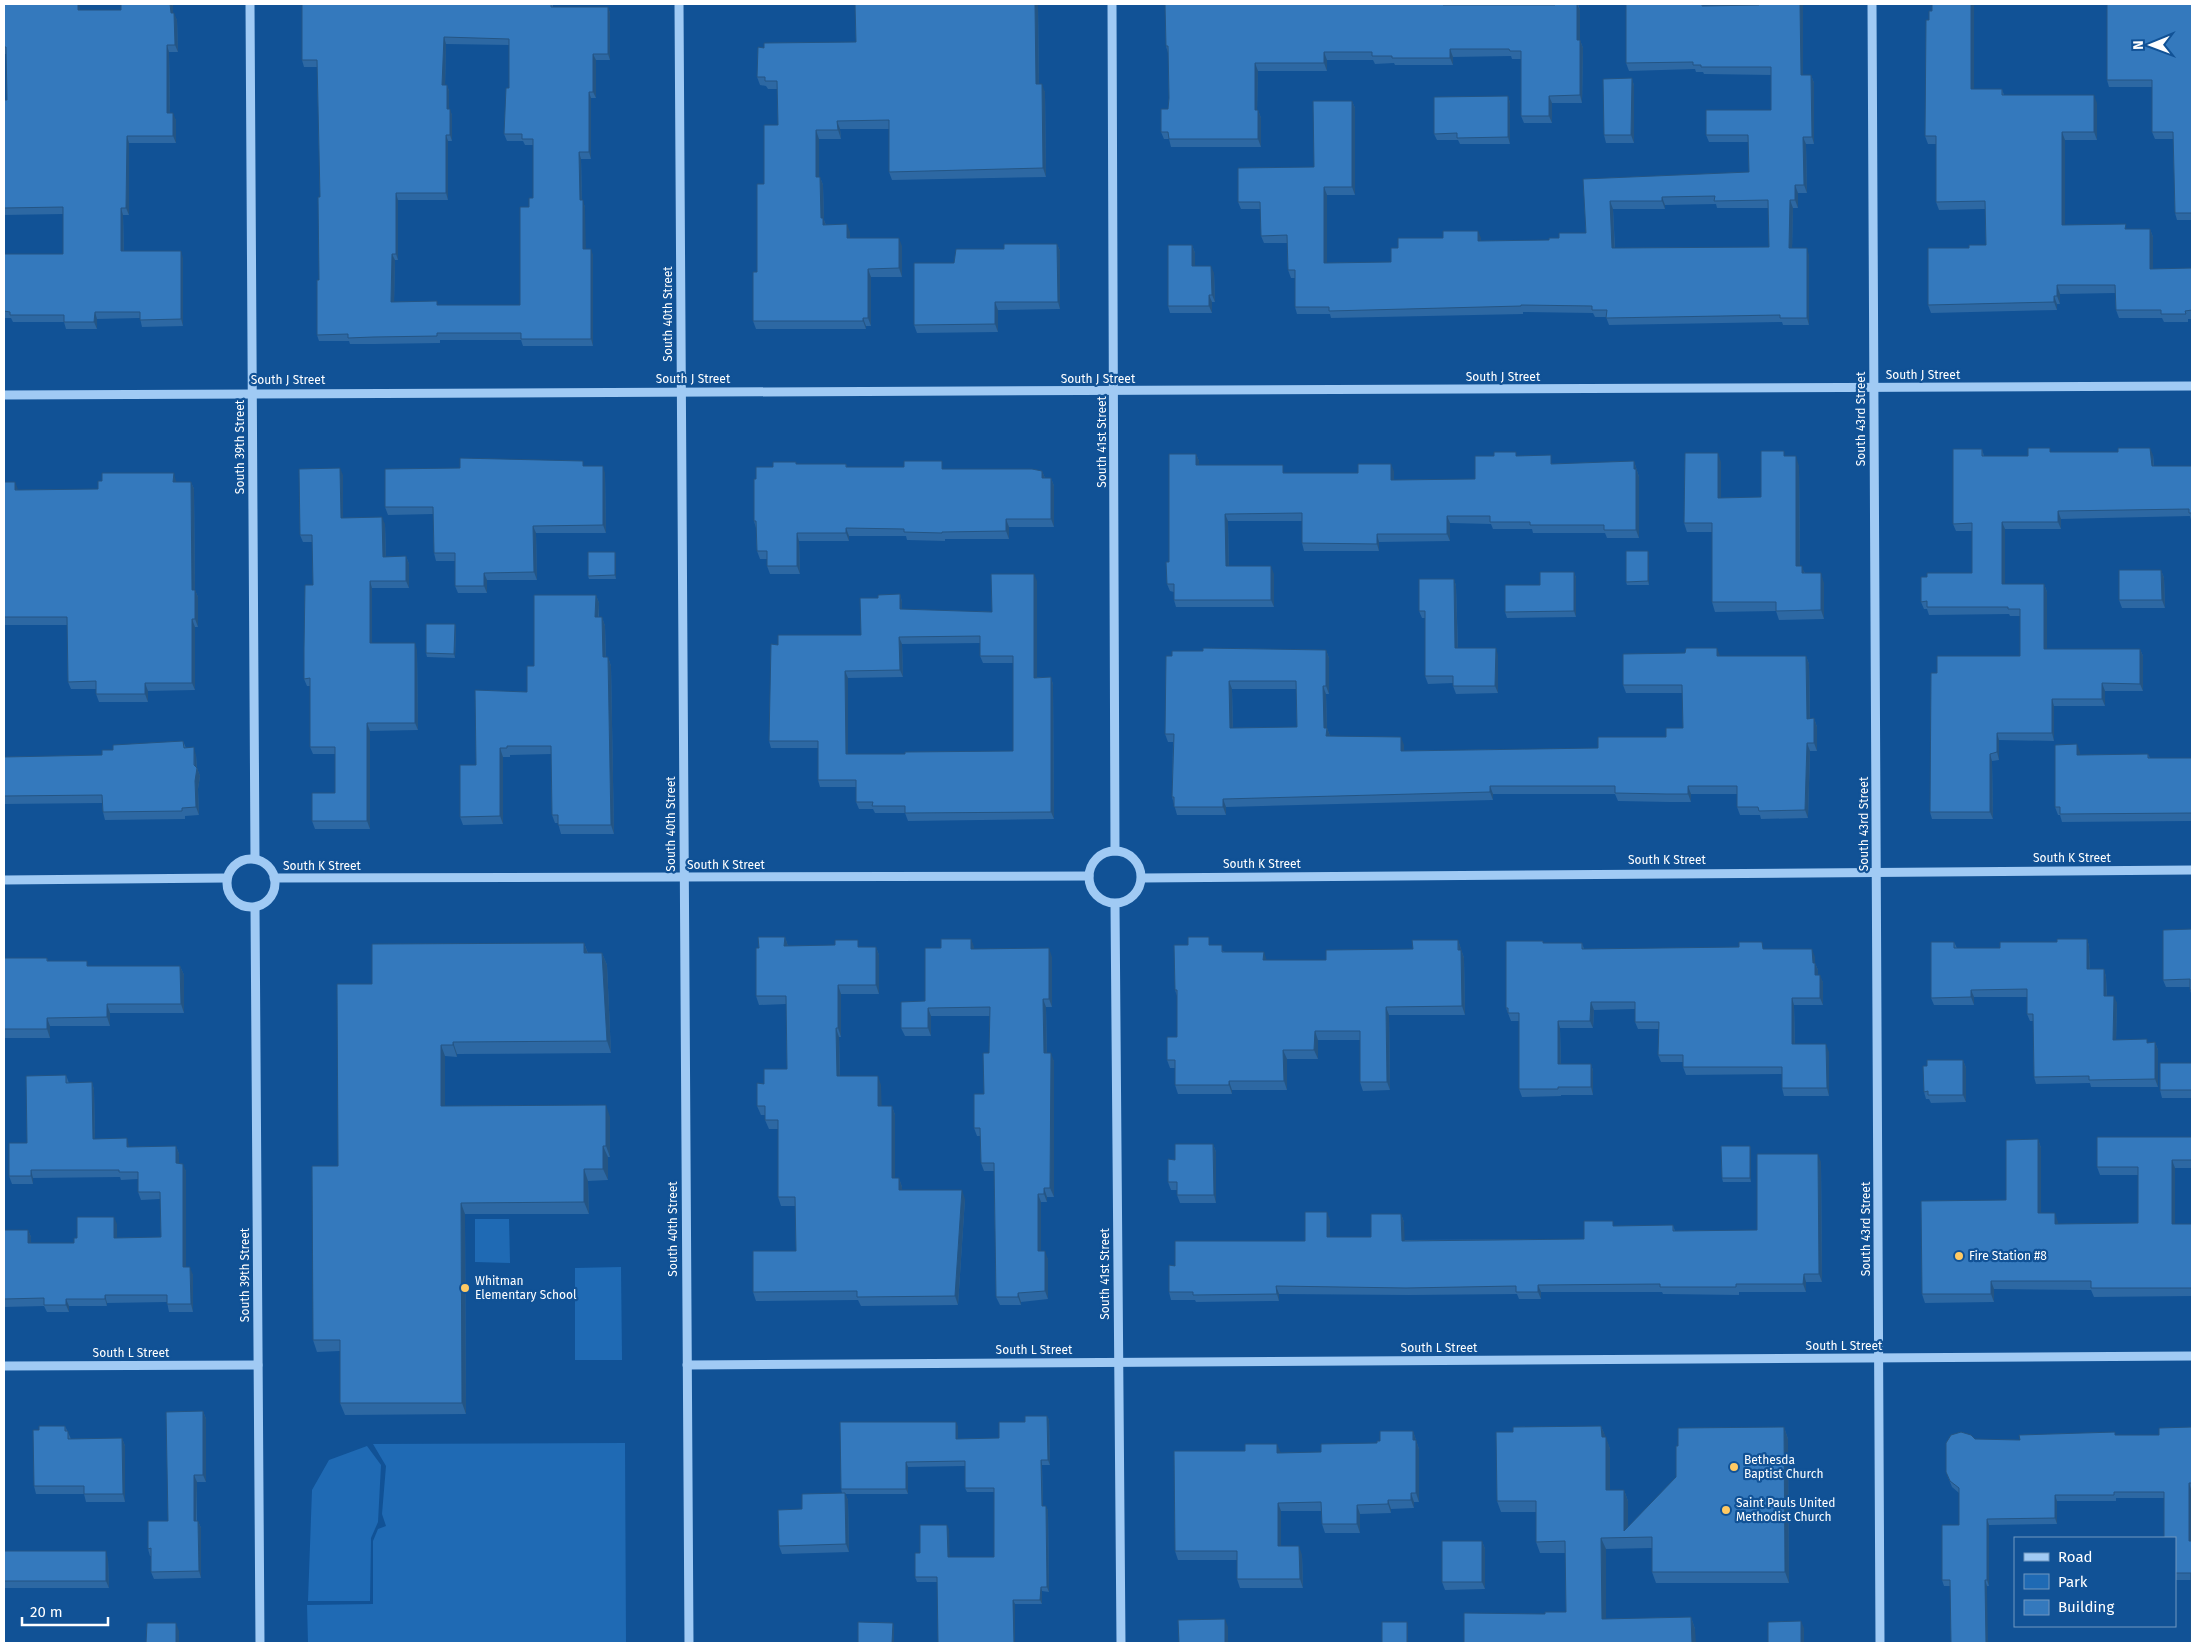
<svg xmlns="http://www.w3.org/2000/svg" width="2196" height="1647" viewBox="0 0 2196 1647" font-family="'Fira Sans',sans-serif">
<style>
.green{fill:#1f6ab4}
.lines{fill:none;stroke-linecap:round;stroke-linejoin:round}
.minor{stroke:#a0caf4;stroke-width:9}
.wall{fill:#2d68a3;fill-rule:evenodd}
.shaded-wall{fill:#245584}
.building{fill:#3479bd;stroke:#245584;fill-rule:evenodd}
.poi-dot{fill:#ffca63;stroke:#115296;stroke-width:2}
.labels{text-anchor:middle;dominant-baseline:central;stroke-width:4.5;stroke-linejoin:round;paint-order:stroke}
.street-label{font-size:12px;fill:#fff;stroke:#115296}
.poi-label{font-size:12px;fill:#fff;stroke:#115296;text-anchor:start}
</style>
<rect width="100%" height="100%" fill="#115296"/>
<g class="green">
<polygon points="475,1219 509,1219 510,1263 475,1262"/>
<polygon points="621,1267 622,1360 575,1360 575,1268"/>
<polygon points="625,1443 626,1643 308,1643 307,1605 373,1604 373,1541 378,1529 386,1526 382,1514 386,1466 373,1444"/>
<polygon points="367,1446 381,1465 378,1522 371,1538 370,1601 308,1601 312,1490 329,1460"/>
</g>
<g class="lines">
<g class="minor">
<polyline points="250,4 255,859"/>
<polyline points="679,4 689,1643"/>
<polyline points="1112,4 1115,851"/>
<polyline points="1872,4 1880,1643"/>
<polyline points="4,395 2192,386"/>
<circle cx="1115" cy="877" r="26"/>
<circle cx="251" cy="883" r="24"/>
<polyline points="274,878 1089,876"/>
<polyline points="1142,878 2192,870"/>
<polyline points="4,880 227,878"/>
<polyline points="1115,904 1121,1643"/>
<polyline points="255,907 260,1643"/>
<polyline points="687,1365 2192,1356"/>
<polyline points="4,1366 258,1365"/>
</g>
</g>
<g class="wall">
<polygon points="4,4 80,8 80,10 121,10 121,4 172,4 173,6 173,13 177,20 178,52 169,52 170,113 176,120 176,143 129,143 129,215 123,215 124,251 183,258 183,326 142,327 140,318 97,319 97,329 66,329 64,322 13,322 11,318 4,318 4,254 63,254 63,214 4,215 4,100 7,100 6,54 4,54"/>
<path d="M553,4v3h55l2,6v47h-14v38h-5v61h-10l1,41 3,7v42l8,6v91h-70l-2,-6h-81v3l-64,1h-26l-1,-3h-30l-2,-6 2,-55 1,-83 -3,-130h-13l-2,-7zM446,44l63,1v43l-5,46 3,7h16l2,4h8v53l-4,9 -9,98h-82l-44,-3 1,-42h3v-60h50v-59h4v-26l-3,-6v-18l-2,-6h-2z"/>
<polygon points="855,4 1038,4 1039,84 1045,92 1046,177 892,180 889,172 889,129 840,129 841,139 819,139 819,177 820,177 823,185 824,220 826,225 850,232 850,238 902,246 902,277 871,277 871,326 866,326 866,329 756,329 753,321 764,184 778,125 777,89 768,89 766,86 760,85 757,77 764,48 856,42"/>
<polygon points="1165,4 1445,4 1445,5 1555,5 1555,4 1578,4 1580,10 1580,40 1583,48 1582,103 1552,103 1552,123 1524,123 1521,116 1521,59 1512,59 1511,56 1453,57 1453,65 1395,65 1394,63 1375,64 1373,60 1327,60 1327,71 1258,71 1257,110 1258,110 1261,118 1261,147 1171,147 1169,139 1164,139 1161,132 1168,109 1169,98 1168,53 1166,46"/>
<path d="M1626,4h76l1,2 56,-1v-1h44v71h8l3,8v61h-8l1,49h-9v15h-5l-1,40 17,7v70h-26l-1,-3 -173,3 -3,-8h-11l-2,-4 -70,-1v2l-192,4 -1,-4h-33l-2,-7v-29h-4l-3,-8 -1,-27h-23l-3,-7v-27h-20l-3,-7 76,-35 38,-66 3,7v87h-28v68l64,-1 7,-14 83,-10v3l68,-1 37,-7 -3,-54 166,-7 -1,-30h-39l-3,-7 65,-25v-35l-67,-1 -1,-2h-7l-1,-3 -66,2 -3,-8zM1716,204l1,4h51l1,39 -154,1 -2,-39h52v-4z"/>
<polygon points="1932,4 1974,4 1974,89 2002,89 2004,95 2097,103 2097,140 2065,140 2065,225 2128,229 2150,229 2153,237 2153,269 2192,268 2192,319 2188,319 2188,322 2164,322 2162,318 2119,318 2116,310 2115,293 2060,294 2060,304 2057,304 2057,310 1931,313 1928,305 1969,248 1986,245 1985,209 1939,210 1936,202 1936,144 1928,144 1925,136 1929,20 1932,11"/>
<polygon points="2192,4 2192,220 2177,220 2175,213 2173,139 2155,139 2152,132 2152,87 2109,87 2107,80"/>
<polygon points="1632,78 1634,86 1634,143 1606,143 1604,135"/>
<polygon points="1508,96 1510,103 1510,144 1460,144 1458,140 1437,140 1434,134"/>
<polygon points="1057,244 1060,251 1060,309 998,310 998,332 917,333 914,325 954,263 1004,249"/>
<polygon points="1192,245 1195,253 1195,266 1214,273 1215,302 1212,302 1212,313 1170,313 1168,306"/>
<polygon points="1982,449 1984,456 2028,456 2052,452 2153,455 2154,466 2192,466 2192,520 2191,520 2190,516 2061,519 2061,529 2005,529 2005,584 2044,584 2047,592 2047,649 2140,649 2143,656 2143,691 2105,691 2105,706 2054,706 2054,741 1999,740 1999,760 1992,761 1993,819 1932,819 1930,812 1937,673 2020,656 2020,616 2010,616 2009,614 1929,615 1927,609 1924,609 1921,602 1972,573 1972,531 1956,531 1953,524"/>
<polygon points="1196,454 1199,461 1199,465 1286,473 1358,473 1394,471 1394,480 1475,479 1518,456 1554,464 1634,461 1639,477 1639,538 1607,538 1605,533 1533,533 1532,529 1493,529 1491,524 1450,523 1450,541 1379,542 1379,551 1304,551 1302,543 1302,521 1228,521 1229,566 1274,574 1274,607 1176,607 1174,600 1174,592 1170,591 1167,584 1169,562"/>
<polygon points="1786,456 1799,466 1800,566 1805,573 1824,583 1824,619 1779,620 1776,611 1715,612 1712,602 1712,532 1687,532 1684,523 1721,462 1721,498 1761,497"/>
<polygon points="797,464 846,464 847,467 1042,471 1045,478 1051,478 1054,486 1054,527 1009,527 1009,539 945,539 945,541 907,540 906,536 849,536 849,541 799,541 800,574 770,574 767,566 767,559 760,559 757,551 756,528 754,521 756,479 773,467"/>
<polygon points="585,466 605,473 606,533 536,533 537,580 487,580 487,593 458,593 455,586 455,561 436,561 434,553 433,514 388,515 385,507 460,468"/>
<polygon points="343,475 343,518 385,524 386,557 406,556 409,564 409,588 372,588 372,643 417,650 418,730 370,731 370,829 315,829 312,821 335,793 335,754 313,754 310,747 310,686 307,686 304,679 313,585 312,542 303,542 300,535"/>
<polygon points="4,482 18,490 98,489 176,482 191,482 194,489 195,590 198,597 198,627 195,627 195,690 148,691 148,702 99,702 96,694 96,689 71,689 68,682 67,625 4,625"/>
<polygon points="1648,551 1649,554 1649,585 1627,585 1626,582"/>
<polygon points="615,552 616,556 616,579 589,579 588,576"/>
<polygon points="2161,570 2164,578 2165,608 2122,608 2119,600"/>
<polygon points="1574,572 1576,578 1576,617 1507,618 1505,612 1540,585"/>
<polygon points="1454,579 1456,586 1458,648 1498,655 1498,693 1456,694 1453,686 1453,683 1428,684 1425,676 1425,618 1422,618 1419,611"/>
<path d="M1037,581v96h14l2,8 1,134 -146,2 -3,-8h-30l-2,-4h-14l-3,-7v-15h-36l-2,-7v-32h-47l-2,-7 92,-106 17,-37 22,-4 2,8v7l90,3zM980,643v13l3,7h30v88l-108,3h-57v-76l55,-1 -1,-33z"/>
<polygon points="596,595 599,603 599,617 602,617 605,626 606,657 608,657 611,666 614,834 561,834 558,823 555,823 552,815 551,754 510,755 510,757 503,757 503,824 463,825 460,817 476,765 527,692 534,666"/>
<polygon points="455,624 456,628 455,658 427,657 426,653"/>
<path d="M1326,650l3,8v36h-3l1,34 3,8 74,9v6l194,-3 68,-11 17,-9 -1,-35h-56l-3,-8 97,-29h86l3,8 1,55 4,-1 3,9v24h-7l-2,67 -47,1 -1,-4h-20l-3,-8v-13h-46v8h-22l-51,-1 -3,-7h-122v6l-267,7v8h-49l-5,-18 1,-55h-5l-3,-8 7,-78 31,-5zM1232,689h64l1,38 -64,1z"/>
<polygon points="183,741 186,748 196,755 197,768 200,776 198,789 199,815 185,816 185,819 105,820 103,812 102,803 4,804 4,757 102,755 113,750"/>
<polygon points="2080,752 2080,755 2148,754 2150,758 2192,758 2192,821 2062,822 2060,815 2058,815 2055,807"/>
<polygon points="2192,929 2192,996 2190,990 2190,987 2166,987 2163,980"/>
<polygon points="785,937 788,946 876,947 879,955 879,994 841,994 841,1037 839,1037 840,1076 881,1085 881,1106 892,1106 895,1115 895,1178 899,1178 902,1187 902,1190 965,1199 958,1305 861,1306 858,1300 756,1301 753,1292 796,1251 795,1206 781,1206 778,1197 778,1129 769,1129 765,1120 765,1115 761,1115 757,1106 764,1084 787,1069 786,1004 759,1005 756,996 759,948"/>
<polygon points="971,939 974,949 1052,957 1052,1007 1046,1007 1047,1053 1054,1061 1054,1197 1047,1197 1047,1202 1041,1202 1041,1251 1048,1259 1048,1299 1021,1302 1021,1305 1000,1305 996,1297 994,1171 984,1171 981,1163 980,1136 977,1136 974,1128 984,1094 989,1053 990,1016 931,1016 931,1036 905,1036 901,1028 925,1001 941,948"/>
<polygon points="2087,939 2089,946 2090,969 2104,969 2106,977 2107,996 2117,1003 2116,1040 2148,1043 2155,1042 2158,1050 2158,1087 2091,1087 2090,1083 2036,1084 2034,1077 2033,1021 2030,1021 2027,1014 2027,997 1974,997 1974,1005 1934,1005 1931,998 1954,942 1957,948 2000,948"/>
<polygon points="1458,940 1464,958 1465,1015 1389,1015 1390,1090 1363,1091 1360,1082 1360,1040 1318,1040 1318,1059 1287,1059 1287,1090 1232,1090 1232,1094 1178,1094 1175,1085 1175,1068 1170,1068 1167,1060 1177,1037 1177,996 1175,990 1188,945 1212,945 1225,952 1266,960 1326,960 1413,949"/>
<polygon points="584,943 588,953 602,953 607,965 611,1053 457,1054 457,1057 445,1056 445,1106 610,1117 610,1157 608,1157 608,1180 588,1181 589,1214 465,1214 466,1414 345,1415 340,1403 340,1351 317,1352 313,1340 338,1166 372,984"/>
<polygon points="1544,943 1582,943 1584,949 1765,949 1815,957 1815,963 1818,970 1818,975 1823,982 1823,1005 1794,1005 1795,1044 1829,1052 1829,1096 1784,1096 1782,1088 1782,1074 1686,1075 1683,1067 1683,1062 1661,1062 1658,1055 1659,1029 1638,1029 1635,1022 1635,1009 1594,1010 1593,1028 1560,1028 1561,1064 1591,1064 1593,1071 1593,1095 1561,1095 1561,1096 1522,1097 1519,1089 1519,1021 1511,1021 1506,1008"/>
<polygon points="4,958 47,958 48,961 89,966 180,966 184,975 184,1013 110,1013 110,1026 50,1026 50,1038 4,1038"/>
<polygon points="1963,1060 1966,1068 1966,1102 1931,1103 1929,1099 1926,1099 1924,1092"/>
<polygon points="2192,1063 2192,1098 2162,1098 2160,1090"/>
<polygon points="66,1075 69,1083 92,1082 94,1090 95,1139 129,1146 129,1147 176,1146 179,1154 179,1163 186,1171 186,1267 193,1275 193,1312 169,1312 167,1302 107,1303 107,1306 69,1306 69,1312 47,1312 44,1306 4,1307 4,1230 28,1230 31,1237 31,1243 74,1243 77,1238 117,1224 117,1238 161,1237 160,1199 141,1200 138,1192 138,1179 121,1180 120,1177 33,1178 33,1184 12,1184 9,1176 27,1143"/>
<polygon points="2192,1137 2192,1168 2175,1168 2175,1224 2192,1224 2192,1296 2094,1297 2091,1290 1994,1289 1994,1302 1925,1303 1922,1294 2006,1200 2038,1139 2041,1148 2041,1213 2058,1222 2058,1224 2138,1223 2138,1175 2100,1175 2097,1167"/>
<polygon points="1213,1144 1216,1152 1216,1203 1180,1203 1177,1195 1177,1190 1171,1190 1168,1182 1175,1160"/>
<polygon points="1750,1146 1751,1150 1751,1182 1723,1182 1722,1178"/>
<polygon points="1821,1162 1822,1282 1806,1282 1806,1292 1739,1292 1739,1295 1663,1294 1662,1292 1541,1292 1541,1299 1519,1299 1517,1294 1409,1295 1279,1294 1279,1301 1196,1302 1195,1300 1171,1300 1169,1292 1175,1266 1305,1241 1330,1220 1330,1237 1371,1237 1401,1214 1404,1222 1404,1240 1584,1239 1615,1226 1673,1225 1675,1231 1757,1230"/>
<polygon points="203,1411 206,1419 206,1482 197,1482 197,1521 198,1521 201,1528 201,1578 154,1579 151,1572 151,1556 150,1556 148,1549 168,1521"/>
<polygon points="1047,1416 1049,1420 1050,1465 1042,1465 1043,1506 1048,1510 1049,1592 1042,1591 1042,1604 1015,1604 937,1582 917,1582 915,1577 920,1553 949,1529 949,1557 994,1557 994,1492 967,1492 965,1488 965,1466 908,1467 908,1494 845,1494 848,1500 849,1552 782,1554 779,1546 842,1493 841,1489 958,1426 958,1439 999,1438 1025,1422"/>
<polygon points="65,1426 71,1439 122,1438 125,1446 125,1502 86,1502 84,1494 36,1494 34,1486 39,1430"/>
<polygon points="1601,1426 1610,1449 1610,1490 1624,1490 1628,1501 1628,1527 1784,1427 1788,1439 1789,1583 1656,1583 1652,1572 1652,1548 1606,1549 1606,1619 1691,1617 1695,1629 1545,1614 1566,1612 1565,1553 1540,1553 1536,1542 1536,1512 1501,1512 1497,1501 1513,1432"/>
<polygon points="2192,1427 2192,1489 2191,1489 2191,1580 2175,1580 2175,1538 2164,1498 2116,1498 2116,1501 2057,1501 2057,1524 1989,1525 1989,1586 1944,1586 1942,1580 1959,1525 1959,1493 1952,1487 1946,1472 1975,1439 2020,1440 2116,1435 2159,1435"/>
<polygon points="1413,1431 1419,1449 1419,1502 1414,1502 1414,1508 1391,1509 1391,1513 1360,1514 1360,1533 1325,1533 1322,1524 1322,1511 1281,1511 1281,1546 1302,1555 1303,1588 1240,1588 1237,1579 1237,1560 1178,1560 1175,1551 1281,1453 1321,1452 1377,1443 1380,1441"/>
<polygon points="1482,1541 1485,1549 1485,1589 1445,1590 1442,1582"/>
<polygon points="4,1551 108,1559 109,1588 4,1588"/>
</g>
<g class="shaded-wall">
<polygon points="78,4 79,4 80,8 80,17 78,10"/>
<polygon points="170,4 172,4 173,6 173,20 171,13"/>
<polygon points="1035,4 1038,4 1039,93 1036,84"/>
<polygon points="1577,4 1580,10 1580,48 1577,40"/>
<polygon points="1800,4 1803,4 1803,83 1801,75"/>
<polygon points="1971,4 1974,4 1974,97 1971,89"/>
<polygon points="608,7 610,13 610,60 608,54"/>
<polygon points="174,13 177,20 178,52 175,45"/>
<polygon points="444,37 446,44 445,91 442,85"/>
<polygon points="1580,40 1583,48 1582,103 1580,95"/>
<polygon points="167,45 169,52 170,120 167,113"/>
<polygon points="1450,49 1453,57 1453,65 1450,58"/>
<polygon points="1324,52 1327,60 1327,71 1324,63"/>
<polygon points="593,54 596,60 596,98 593,92"/>
<polygon points="1255,63 1258,71 1257,118 1255,110"/>
<polygon points="1811,75 1814,83 1814,144 1812,137"/>
<polygon points="1632,78 1634,86 1634,143 1631,135"/>
<polygon points="1042,84 1045,92 1046,177 1043,168"/>
<polygon points="447,85 449,91 449,116 447,109"/>
<polygon points="589,92 591,98 591,159 589,152"/>
<polygon points="2094,95 2097,103 2097,140 2094,132"/>
<polygon points="1508,96 1510,103 1510,144 1508,137"/>
<polygon points="1549,96 1552,103 1552,123 1549,116"/>
<polygon points="1352,101 1355,108 1355,195 1352,187"/>
<polygon points="450,109 452,115 452,141 450,135"/>
<polygon points="1258,110 1261,118 1261,147 1258,139"/>
<polygon points="173,113 176,120 176,143 173,136"/>
<polygon points="837,121 840,129 841,139 838,130"/>
<polygon points="816,130 819,139 819,185 816,177"/>
<polygon points="2062,132 2065,140 2065,233 2062,225"/>
<polygon points="446,135 448,141 448,200 446,193"/>
<polygon points="127,136 129,143 129,215 126,208"/>
<polygon points="1803,137 1806,144 1807,193 1804,185"/>
<polygon points="579,152 581,159 582,207 580,200"/>
<polygon points="820,177 823,185 824,220 826,226 826,233 821,218"/>
<polygon points="1795,185 1798,193 1798,208 1795,200"/>
<polygon points="1324,187 1327,195 1327,270 1324,263"/>
<polygon points="396,193 398,200 398,260 396,254"/>
<polygon points="1662,197 1665,205 1665,209 1662,201"/>
<polygon points="583,200 585,207 586,255 583,249"/>
<polygon points="1790,200 1793,208 1792,255 1789,248"/>
<polygon points="1610,201 1613,209 1615,256 1612,248"/>
<polygon points="121,208 123,215 124,258 121,251"/>
<polygon points="847,224 850,232 850,246 847,238"/>
<polygon points="2150,229 2153,237 2153,277 2150,269"/>
<polygon points="1478,231 1481,238 1481,248 1478,241"/>
<polygon points="899,238 902,246 902,277 899,268"/>
<polygon points="1057,244 1060,251 1060,309 1058,302"/>
<polygon points="1192,245 1195,253 1195,274 1192,266"/>
<polygon points="1807,248 1809,255 1809,325 1807,318"/>
<polygon points="591,249 593,255 593,346 591,339"/>
<polygon points="181,251 183,258 183,326 181,319"/>
<polygon points="392,254 395,260 394,308 391,302"/>
<polygon points="1211,266 1214,273 1215,302 1212,295"/>
<polygon points="868,269 871,277 871,326 868,318"/>
<polygon points="2057,285 2060,294 2060,304 2057,296"/>
<polygon points="1209,295 1212,302 1212,313 1209,306"/>
<polygon points="2054,296 2057,304 2057,310 2054,302"/>
<polygon points="995,302 998,310 998,332 995,324"/>
<polygon points="95,312 97,319 97,329 94,322"/>
<polygon points="863,318 866,326 866,329 863,321"/>
<polygon points="2150,448 2153,455 2154,473 2152,466"/>
<polygon points="1718,453 1721,462 1721,507 1718,498"/>
<polygon points="1196,454 1199,461 1199,473 1196,465"/>
<polygon points="1796,456 1799,466 1800,575 1796,566"/>
<polygon points="1634,461 1639,477 1639,538 1636,530"/>
<polygon points="1391,464 1394,471 1394,488 1391,480"/>
<polygon points="603,466 605,473 606,533 603,525"/>
<polygon points="340,468 343,475 343,525 341,518"/>
<polygon points="1042,471 1045,478 1042,478"/>
<polygon points="174,473 176,481 176,490 173,482"/>
<polygon points="1051,478 1054,486 1054,527 1051,519"/>
<polygon points="15,482 18,489 15,490"/>
<polygon points="191,482 194,489 195,597 192,590"/>
<polygon points="2058,511 2061,519 2061,529 2058,522"/>
<polygon points="1225,514 1228,521 1229,574 1226,566"/>
<polygon points="1447,516 1450,523 1450,541 1447,534"/>
<polygon points="382,517 385,524 386,564 383,557"/>
<polygon points="1006,519 1009,527 1009,539 1006,531"/>
<polygon points="2002,522 2005,529 2005,592 2002,584"/>
<polygon points="533,526 536,533 537,580 534,572"/>
<polygon points="846,528 849,536 849,541 846,533"/>
<polygon points="797,533 799,541 800,574 797,566"/>
<polygon points="1377,534 1379,542 1379,551 1377,544"/>
<polygon points="1648,551 1649,554 1649,585 1648,581"/>
<polygon points="615,552 616,556 616,579 615,575"/>
<polygon points="406,556 409,564 409,588 406,581"/>
<polygon points="1271,566 1274,574 1274,607 1271,600"/>
<polygon points="1802,566 1805,575 1802,573"/>
<polygon points="2161,570 2164,578 2165,608 2162,600"/>
<polygon points="1574,572 1576,578 1576,617 1574,611"/>
<polygon points="484,573 487,580 487,593 484,586"/>
<polygon points="1821,573 1824,583 1824,619 1821,610"/>
<polygon points="1034,574 1037,581 1037,685 1034,678"/>
<polygon points="1454,579 1456,586 1458,655 1455,648"/>
<polygon points="370,581 372,588 372,650 370,643"/>
<polygon points="2044,584 2047,592 2047,657 2044,649"/>
<polygon points="195,590 198,597 198,627 195,619"/>
<polygon points="900,594 902,602 902,616 900,609"/>
<polygon points="596,595 599,603 598,626 595,617"/>
<polygon points="602,617 605,626 606,666 603,657"/>
<polygon points="192,619 195,627 195,690 192,683"/>
<polygon points="455,624 456,628 455,658 454,654"/>
<polygon points="899,637 902,644 903,677 900,670"/>
<polygon points="415,643 417,650 418,730 415,723"/>
<polygon points="1496,648 1498,655 1498,693 1495,686"/>
<polygon points="1717,648 1720,656 1717,656"/>
<polygon points="2140,649 2143,656 2143,691 2140,684"/>
<polygon points="1326,650 1329,658 1329,694 1326,686"/>
<polygon points="1806,656 1809,664 1810,727 1807,719"/>
<polygon points="608,657 611,666 614,834 611,825"/>
<polygon points="845,671 848,678 848,762 846,754"/>
<polygon points="1051,677 1053,685 1054,819 1051,812"/>
<polygon points="1229,681 1232,689 1233,736 1230,728"/>
<polygon points="145,683 148,691 148,702 145,694"/>
<polygon points="2102,683 2105,691 2105,706 2102,699"/>
<polygon points="1323,686 1326,694 1327,729 1327,728 1330,736 1329,744 1324,728"/>
<polygon points="2052,699 2054,706 2054,741 2052,733"/>
<polygon points="1814,718 1817,727 1817,751 1814,743"/>
<polygon points="367,723 370,731 370,829 367,821"/>
<polygon points="1997,733 1999,740 1999,760 1997,752"/>
<polygon points="1401,737 1404,745 1404,759 1401,751"/>
<polygon points="1807,743 1810,751 1808,818 1805,810"/>
<polygon points="2077,744 2080,752 2080,763 2077,755"/>
<polygon points="194,747 196,755 197,770 197,768 200,776 198,789 199,815 196,807"/>
<polygon points="500,748 503,757 503,824 500,816"/>
<polygon points="1990,754 1992,761 1993,819 1990,812"/>
<polygon points="1490,786 1493,794 1493,800 1490,792"/>
<polygon points="1688,786 1691,794 1691,802 1688,794"/>
<polygon points="1223,799 1226,807 1226,815 1223,807"/>
<polygon points="785,937 788,946 784,946"/>
<polygon points="971,939 974,947 974,957 971,949"/>
<polygon points="2087,939 2089,946 2090,977 2087,969"/>
<polygon points="1458,940 1464,958 1465,1015 1462,1006"/>
<polygon points="584,943 588,954 584,953"/>
<polygon points="876,947 879,955 879,994 876,985"/>
<polygon points="1049,948 1052,957 1052,1007 1049,999"/>
<polygon points="1812,949 1815,957 1815,970 1813,963"/>
<polygon points="1264,952 1267,961 1263,960"/>
<polygon points="602,953 607,965 611,1053 607,1041"/>
<polygon points="1815,963 1818,970 1818,982 1815,975"/>
<polygon points="180,966 184,975 184,1013 181,1004"/>
<polygon points="2104,969 2106,977 2107,1003 2104,996"/>
<polygon points="1820,975 1823,982 1823,1005 1820,998"/>
<polygon points="838,985 841,994 841,1037 838,1028"/>
<polygon points="1971,990 1974,997 1974,1005 1971,997"/>
<polygon points="2114,996 2117,1003 2116,1047 2113,1040"/>
<polygon points="1792,998 1794,1005 1795,1052 1792,1044"/>
<polygon points="1043,999 1046,1007 1047,1062 1044,1053"/>
<polygon points="1591,1002 1594,1010 1593,1028 1590,1021"/>
<polygon points="107,1004 110,1013 110,1026 107,1017"/>
<polygon points="1386,1007 1389,1015 1390,1090 1387,1082"/>
<polygon points="928,1008 931,1016 931,1036 928,1028"/>
<polygon points="47,1018 50,1026 50,1038 47,1029"/>
<polygon points="1558,1021 1560,1028 1561,1071 1558,1064"/>
<polygon points="836,1028 839,1037 840,1085 837,1076"/>
<polygon points="1315,1031 1318,1040 1318,1059 1314,1050"/>
<polygon points="453,1042 457,1054 457,1057 453,1045"/>
<polygon points="2155,1042 2158,1050 2158,1087 2155,1079"/>
<polygon points="1826,1044 1829,1052 1829,1096 1827,1088"/>
<polygon points="441,1045 445,1056 445,1118 441,1106"/>
<polygon points="1283,1050 1287,1059 1287,1090 1284,1081"/>
<polygon points="1051,1053 1054,1061 1054,1197 1050,1188"/>
<polygon points="1963,1060 1966,1068 1966,1102 1963,1095"/>
<polygon points="1591,1064 1593,1071 1593,1095 1591,1087"/>
<polygon points="878,1076 881,1085 882,1115 878,1106"/>
<polygon points="1229,1081 1232,1090 1232,1094 1229,1085"/>
<polygon points="92,1082 94,1090 95,1146 93,1139"/>
<polygon points="606,1105 610,1117 610,1157 606,1146"/>
<polygon points="892,1106 895,1115 895,1187 892,1178"/>
<polygon points="127,1138 129,1146 129,1154 127,1147"/>
<polygon points="2038,1139 2041,1148 2041,1222 2038,1213"/>
<polygon points="1213,1144 1216,1152 1216,1203 1214,1195"/>
<polygon points="176,1146 179,1154 179,1171 176,1163"/>
<polygon points="603,1146 608,1157 608,1180 603,1169"/>
<polygon points="1750,1146 1751,1150 1751,1182 1750,1178"/>
<polygon points="1818,1154 1821,1162 1822,1282 1819,1274"/>
<polygon points="2172,1160 2175,1168 2175,1233 2172,1224"/>
<polygon points="183,1164 186,1171 186,1275 183,1267"/>
<polygon points="584,1169 588,1181 589,1214 584,1202"/>
<polygon points="31,1170 33,1178 33,1184 31,1176"/>
<polygon points="899,1178 902,1187 903,1198 899,1190"/>
<polygon points="1044,1188 1047,1197 1047,1202 1044,1194"/>
<polygon points="962,1190 965,1199 958,1305 955,1296"/>
<polygon points="1038,1194 1041,1202 1041,1259 1038,1251"/>
<polygon points="461,1203 465,1214 466,1414 462,1403"/>
<polygon points="1327,1212 1330,1220 1330,1244 1327,1237"/>
<polygon points="2055,1213 2058,1222 2058,1232 2055,1224"/>
<polygon points="1401,1214 1404,1222 1405,1248 1402,1241"/>
<polygon points="114,1217 117,1224 117,1246 114,1238"/>
<polygon points="28,1230 31,1237 31,1250 28,1243"/>
<polygon points="1045,1251 1048,1259 1048,1299 1045,1291"/>
<polygon points="190,1267 193,1275 193,1312 191,1304"/>
<polygon points="1804,1274 1806,1282 1806,1292 1803,1284"/>
<polygon points="1991,1281 1994,1289 1994,1302 1991,1294"/>
<polygon points="1538,1285 1541,1292 1541,1299 1538,1292"/>
<polygon points="1276,1286 1279,1294 1279,1301 1277,1294"/>
<polygon points="1018,1293 1021,1302 1021,1305 1018,1297"/>
<polygon points="105,1295 107,1303 107,1306 105,1299"/>
<polygon points="66,1299 69,1306 69,1312 66,1305"/>
<polygon points="203,1411 206,1419 206,1482 203,1475"/>
<polygon points="1047,1416 1049,1420 1050,1465 1048,1460"/>
<polygon points="956,1422 958,1426 958,1443 956,1439"/>
<polygon points="1601,1426 1606,1438 1602,1437"/>
<polygon points="1784,1427 1788,1439 1789,1583 1785,1572"/>
<polygon points="1413,1431 1419,1449 1419,1502 1416,1493"/>
<polygon points="1606,1437 1610,1449 1610,1501 1606,1490"/>
<polygon points="122,1438 125,1446 125,1502 123,1494"/>
<polygon points="1277,1444 1281,1453 1277,1453"/>
<polygon points="1041,1460 1042,1465 1043,1510 1042,1506"/>
<polygon points="906,1462 908,1467 908,1494 906,1489"/>
<polygon points="194,1475 197,1482 196,1528 194,1521"/>
<polygon points="2189,1483 2191,1489 2191,1548 2189,1541"/>
<polygon points="1624,1490 1628,1501 1628,1537 1624,1531"/>
<polygon points="845,1493 848,1500 849,1552 846,1544"/>
<polygon points="1411,1493 1414,1502 1414,1508 1411,1500"/>
<polygon points="2055,1495 2057,1501 2057,1524 2055,1518"/>
<polygon points="1388,1500 1391,1509 1391,1513 1388,1504"/>
<polygon points="1278,1503 1281,1511 1281,1554 1278,1546"/>
<polygon points="1357,1505 1360,1514 1360,1533 1357,1524"/>
<polygon points="1046,1506 1048,1510 1049,1592 1047,1587"/>
<polygon points="1987,1519 1989,1525 1989,1586 1987,1580"/>
<polygon points="198,1521 201,1528 201,1578 199,1571"/>
<polygon points="947,1525 949,1529 950,1562 948,1557"/>
<polygon points="1601,1538 1606,1549 1606,1630 1602,1619"/>
<polygon points="1482,1541 1485,1549 1485,1589 1482,1582"/>
<polygon points="1299,1546 1302,1555 1303,1588 1300,1579"/>
<polygon points="106,1551 108,1559 109,1588 106,1581"/>
<polygon points="1985,1580 1987,1586 1988,1643 1986,1643"/>
<polygon points="1041,1587 1042,1591 1042,1604 1040,1600"/>
<polygon points="1013,1600 1015,1604 1015,1643 1014,1643"/>
<polygon points="1691,1617 1695,1629 1696,1643 1692,1643"/>
<polygon points="1225,1619 1228,1627 1228,1643 1225,1643"/>
<polygon points="1801,1621 1804,1628 1804,1643 1801,1643"/>
<polygon points="1407,1622 1408,1626 1408,1643 1407,1643"/>
<polygon points="176,1623 179,1631 179,1643 176,1643"/>
<polygon points="893,1623 894,1627 894,1643 892,1643"/>
</g>
<g class="building">
<polygon points="4,4 78,4 78,10 121,10 121,4 170,4 171,13 174,13 175,45 167,45 167,113 173,113 173,136 127,136 126,208 121,208 121,251 181,251 181,319 140,320 140,312 95,312 94,322 64,322 64,315 10,315 10,312 4,311 4,254 63,254 63,207 4,208 4,100 7,100 6,47 4,47"/>
<path d="M302,4h249v3h57v47h-15v38h-4v60h-10l1,48h3v49h8v90h-70v-6h-84v3l-64,1 -25,1v-4l-31,1v-55h2l-1,-83h2l-3,-137h-15zM444,37l65,2v49h-3l-2,46h18v5h11v59h-4v9h-9v98h-83v-4l-46,1 1,-48h4v-61h50v-58h4v-26h-3v-24h-5z"/>
<polygon points="855,4 1035,4 1036,84 1042,84 1043,168 889,172 889,120 837,121 838,130 816,130 816,177 820,177 821,218 823,218 823,225 847,224 847,238 899,238 899,268 868,269 868,318 863,318 863,321 753,321 753,272 757,272 757,184 764,184 764,125 778,125 777,81 765,81 765,77 757,77 758,47 764,48 764,43 856,42"/>
<polygon points="1165,4 1443,4 1443,5 1555,5 1555,4 1577,4 1577,40 1580,40 1580,95 1549,96 1549,116 1521,116 1521,51 1510,51 1509,49 1450,49 1450,58 1392,58 1392,56 1372,56 1372,52 1324,52 1324,63 1255,63 1255,110 1258,110 1258,139 1169,139 1168,132 1161,132 1161,109 1168,109 1169,98 1168,46 1166,46"/>
<path d="M1626,4h76v2l57,-1v-1h41l1,71h10l1,62h-9l1,48h-9v15h-5l-1,48h18v70h-27v-3l-174,3 1,-8h-15v-4l-71,-1v1l-192,5v-4h-34v-37h-7l-1,-35 -26,1 -1,-34h-22v-34l76,-1 -1,-66h39v86h-28v76l67,-1v-14h7v-10h45v-7h35v10l71,-1v-2h10v-5h27l-3,-54 166,-7 -1,-37h-42v-25h65v-43h-70v-2h-8v-3l-67,1zM1715,196l-1,5 54,-1 1,47 -157,1 -2,-47h52v-4z"/>
<polygon points="1932,4 1971,4 1971,89 2002,89 2002,95 2094,95 2094,132 2062,132 2062,225 2126,224 2125,229 2150,229 2150,269 2192,268 2192,310 2185,311 2186,314 2161,314 2161,310 2116,310 2115,285 2057,285 2057,296 2054,296 2054,302 1928,305 1928,248 1969,248 1969,245 1986,245 1985,201 1936,202 1936,136 1925,136 1926,20 1929,20 1929,11 1932,11"/>
<polygon points="2107,4 2192,4 2192,213 2175,213 2173,132 2152,132 2152,80 2107,80"/>
<polygon points="1632,78 1631,135 1604,135 1603,79"/>
<polygon points="1508,96 1508,137 1457,138 1457,133 1434,134 1434,97"/>
<polygon points="1004,244 1057,244 1058,302 995,302 995,324 914,325 914,263 954,263 956,249 1004,249"/>
<polygon points="1168,245 1192,245 1192,266 1211,266 1212,295 1209,295 1209,306 1168,306"/>
<polygon points="2028,448 2050,448 2050,452 2118,452 2118,448 2150,448 2152,466 2192,466 2192,513 2189,513 2189,509 2058,511 2058,522 2002,522 2002,584 2044,584 2044,649 2140,649 2140,684 2102,683 2102,699 2052,699 2052,733 1997,733 1997,752 1990,754 1990,812 1930,812 1931,673 1937,673 1937,656 2020,656 2020,609 2008,609 2008,607 1927,607 1927,601 1921,602 1921,577 1927,577 1927,573 1972,573 1972,523 1953,524 1953,449 1982,449 1982,456 2028,456"/>
<polygon points="1761,451 1784,451 1784,456 1796,456 1796,566 1802,566 1802,573 1821,573 1821,610 1776,611 1776,602 1712,602 1712,523 1684,523 1685,453 1718,453 1718,498 1761,497"/>
<polygon points="1494,452 1516,452 1516,456 1551,455 1551,464 1634,461 1634,469 1636,469 1636,530 1604,530 1604,525 1530,525 1530,522 1490,522 1490,516 1447,516 1447,534 1377,534 1377,544 1302,543 1302,513 1225,514 1226,566 1271,566 1271,600 1174,600 1174,584 1167,584 1166,562 1169,562 1169,454 1196,454 1196,465 1283,465 1283,473 1358,473 1358,464 1391,464 1391,480 1475,479 1475,456 1494,456"/>
<polygon points="460,458 583,461 583,466 603,466 603,525 533,526 534,572 484,573 484,586 455,586 455,553 434,553 433,507 385,507 385,469 460,468"/>
<polygon points="904,461 942,461 942,469 1032,469 1042,471 1042,478 1051,478 1051,519 1006,519 1006,531 942,532 942,533 904,532 904,529 846,528 846,533 797,533 797,566 767,566 767,551 757,551 756,521 754,521 754,479 756,479 756,467 773,467 773,462 796,462 796,464 846,464 846,467 904,467"/>
<polygon points="340,468 341,518 382,517 383,557 406,556 406,581 370,581 370,643 415,643 415,723 367,723 367,821 312,821 312,793 335,793 335,747 310,747 310,678 304,679 304,648 305,585 313,585 312,535 300,535 299,469"/>
<polygon points="102,473 174,473 173,482 191,482 192,590 195,590 195,619 192,619 192,683 145,683 145,694 96,694 96,681 68,682 67,617 4,617 4,482 15,482 15,490 98,489 98,481 102,481"/>
<polygon points="1626,551 1648,551 1648,581 1626,582"/>
<polygon points="588,552 615,552 615,575 588,576"/>
<polygon points="2119,570 2161,570 2162,600 2119,600"/>
<polygon points="1540,572 1574,572 1574,611 1505,612 1505,585 1540,585"/>
<path d="M991,574h43v104l17,-1v135l-146,1v-7h-33l1,-4h-17v-22h-38v-39h-49l2,-97 7,1v-10h83l-1,-37h18v-3l22,-1v15l92,3zM980,636v20h33v95l-108,1v2h-59l-1,-83 55,-1 -1,-33z"/>
<polygon points="1419,579 1454,579 1455,648 1496,648 1495,686 1453,686 1453,676 1425,676 1425,611 1419,611"/>
<polygon points="534,595 596,595 595,617 602,617 603,657 608,657 611,825 558,825 558,815 552,815 551,746 507,746 507,748 500,748 500,816 460,817 460,765 476,765 475,690 527,692 527,666 534,666"/>
<polygon points="426,624 455,624 454,654 426,653"/>
<path d="M1203,648l123,2v36h-3l1,42h3l-1,8 75,1v14l197,-3v-11h68v-9h17l-1,-43h-59v-31l62,-1 1,-5h31v8h89l1,63 7,-1v25h-7l-2,67 -46,1 -1,-4h-21v-21h-49v8h-22l-51,-1v-7h-125v6l-267,7v8h-49v-10h-2l2,-63h-9l1,-78h6v-5h31zM1229,681h67l1,46 -67,1z"/>
<polygon points="183,741 184,748 194,747 194,765 197,768 195,781 196,807 182,808 182,811 103,812 102,795 4,796 4,757 102,755 102,750 113,750 113,745"/>
<polygon points="2077,744 2077,755 2148,754 2148,758 2192,758 2192,813 2060,814 2060,807 2055,807 2055,745"/>
<polygon points="2192,929 2192,990 2190,990 2190,979 2163,980 2163,930"/>
<polygon points="758,937 785,937 784,946 835,945 835,940 858,940 858,947 876,947 876,985 838,985 838,1028 836,1028 837,1076 878,1076 878,1106 892,1106 892,1178 899,1178 899,1190 962,1190 955,1296 857,1297 857,1291 753,1292 753,1251 796,1251 795,1197 778,1197 778,1120 765,1120 765,1106 757,1106 757,1083 764,1084 764,1069 787,1069 786,996 756,996 756,948 759,948"/>
<polygon points="1188,937 1209,937 1209,945 1222,945 1222,952 1264,952 1263,960 1326,960 1326,950 1413,949 1412,940 1458,940 1458,950 1461,950 1462,1006 1386,1007 1387,1082 1360,1082 1360,1031 1315,1031 1314,1050 1283,1050 1284,1081 1229,1081 1229,1085 1175,1085 1175,1060 1167,1060 1167,1037 1177,1037 1177,990 1175,990 1174,945 1188,945"/>
<polygon points="941,939 971,939 971,949 1049,948 1049,999 1043,999 1044,1053 1051,1053 1050,1188 1044,1188 1044,1194 1038,1194 1038,1251 1045,1251 1045,1291 1018,1293 1018,1297 996,1297 994,1163 981,1163 980,1128 974,1128 974,1094 984,1094 983,1053 989,1053 990,1007 928,1008 928,1028 901,1028 901,1002 925,1001 925,948 941,948"/>
<polygon points="2057,939 2087,939 2087,969 2104,969 2104,996 2114,996 2113,1040 2147,1039 2147,1043 2155,1042 2155,1079 2089,1080 2089,1076 2034,1077 2033,1014 2027,1014 2027,989 1971,990 1971,997 1931,998 1931,942 1954,942 1954,948 2000,948 2000,942 2057,942"/>
<polygon points="1506,941 1543,941 1543,943 1582,943 1582,949 1739,947 1739,942 1762,942 1763,949 1812,949 1813,963 1815,963 1815,975 1820,975 1820,998 1792,998 1792,1044 1826,1044 1827,1088 1782,1088 1782,1067 1683,1067 1683,1055 1658,1055 1659,1022 1635,1022 1635,1002 1591,1002 1590,1021 1558,1021 1558,1064 1591,1064 1591,1087 1558,1087 1558,1089 1519,1089 1519,1013 1508,1013 1508,1008 1506,1008"/>
<polygon points="584,943 584,953 602,953 607,1041 453,1042 453,1045 441,1045 441,1106 606,1105 606,1146 603,1146 603,1169 584,1169 584,1202 461,1203 462,1403 340,1403 340,1340 313,1340 312,1166 338,1166 337,984 372,984 372,944"/>
<polygon points="4,958 47,958 47,961 87,961 87,966 180,966 181,1004 107,1004 107,1017 47,1018 47,1029 4,1029"/>
<polygon points="1927,1060 1963,1060 1963,1095 1928,1095 1928,1091 1924,1092 1923,1066 1927,1066"/>
<rect x="2160" y="1063" width="32" height="27"/>
<polygon points="66,1075 66,1083 92,1082 93,1139 127,1138 127,1147 176,1146 176,1163 183,1164 183,1267 190,1267 191,1304 167,1304 167,1295 105,1295 105,1299 66,1299 66,1305 44,1305 44,1298 4,1299 4,1230 28,1230 28,1243 74,1243 74,1238 77,1238 77,1217 114,1217 114,1238 161,1237 160,1192 138,1192 138,1172 119,1172 119,1170 31,1170 31,1176 9,1176 9,1143 27,1143 26,1076"/>
<polygon points="2097,1137 2192,1137 2192,1160 2172,1160 2172,1224 2192,1224 2192,1288 2091,1288 2091,1281 1991,1281 1991,1294 1922,1294 1921,1201 2006,1200 2006,1140 2038,1139 2038,1213 2055,1213 2055,1224 2138,1223 2138,1167 2097,1167"/>
<polygon points="1175,1144 1213,1144 1214,1195 1177,1195 1177,1182 1168,1182 1168,1159 1175,1160"/>
<polygon points="1721,1146 1750,1146 1750,1178 1722,1178"/>
<polygon points="1757,1154 1818,1154 1819,1274 1804,1274 1803,1284 1736,1284 1736,1287 1660,1287 1660,1284 1538,1285 1538,1292 1516,1292 1516,1286 1406,1288 1276,1286 1277,1294 1193,1295 1193,1292 1169,1292 1169,1265 1175,1266 1175,1241 1305,1241 1305,1212 1327,1212 1327,1237 1371,1237 1371,1214 1401,1214 1402,1241 1584,1239 1584,1221 1613,1221 1613,1226 1673,1225 1673,1231 1757,1230"/>
<polygon points="203,1411 203,1475 194,1475 194,1521 198,1521 199,1571 151,1572 151,1548 148,1549 148,1521 168,1521 166,1412"/>
<polygon points="1025,1416 1047,1416 1048,1460 1041,1460 1042,1506 1046,1506 1047,1587 1041,1587 1040,1600 1013,1600 1014,1643 938,1643 937,1577 915,1577 915,1553 920,1553 920,1525 947,1525 948,1557 994,1557 994,1488 965,1488 965,1461 906,1462 906,1489 841,1489 840,1422 956,1422 956,1439 999,1438 999,1422 1025,1422"/>
<polygon points="39,1426 65,1426 65,1431 68,1431 68,1439 122,1438 123,1494 84,1494 84,1486 34,1486 33,1430 39,1430"/>
<polygon points="1601,1426 1602,1437 1606,1437 1606,1490 1624,1490 1624,1531 1676,1477 1676,1446 1678,1446 1678,1428 1784,1427 1785,1572 1652,1572 1652,1537 1601,1538 1602,1619 1691,1617 1692,1643 1464,1643 1464,1613 1545,1614 1545,1612 1566,1612 1565,1541 1536,1542 1536,1501 1497,1501 1496,1432 1513,1432 1513,1427"/>
<polygon points="2192,1427 2192,1483 2189,1483 2189,1541 2192,1541 2192,1643 2191,1643 2191,1573 2175,1573 2175,1538 2164,1538 2164,1492 2114,1492 2114,1495 2055,1495 2055,1518 1987,1519 1987,1580 1985,1580 1986,1643 1951,1643 1950,1580 1942,1580 1942,1525 1959,1525 1959,1488 1950,1481 1946,1472 1946,1443 1951,1435 1961,1432 1971,1435 1975,1439 2020,1440 2019,1435 2115,1432 2115,1435 2159,1435 2159,1428"/>
<polygon points="1380,1431 1413,1431 1413,1440 1416,1440 1416,1493 1411,1493 1411,1500 1388,1500 1388,1504 1357,1505 1357,1524 1322,1524 1321,1502 1278,1503 1278,1546 1299,1546 1300,1579 1237,1579 1237,1551 1175,1551 1174,1451 1245,1451 1245,1444 1277,1444 1277,1453 1321,1452 1321,1444 1377,1443 1377,1441 1380,1441"/>
<polygon points="845,1493 846,1544 779,1546 778,1510 802,1509 802,1494"/>
<rect x="1442" y="1541" width="40" height="41"/>
<rect x="4" y="1551" width="102" height="30"/>
<polygon points="1225,1619 1225,1643 1179,1643 1178,1620"/>
<polygon points="1801,1621 1801,1643 1768,1643 1768,1622"/>
<polygon points="858,1622 893,1623 892,1643 858,1643"/>
<rect x="1382" y="1622" width="25" height="21"/>
<polygon points="147,1623 176,1623 176,1643 146,1643"/>
</g>
<g class="poi-dot">
<circle cx="1959" cy="1256" r="5"/>
<circle cx="465" cy="1288" r="5"/>
<circle cx="1734" cy="1467" r="5"/>
<circle cx="1726" cy="1510" r="5"/>
</g>
<g class="labels">
<g class="street-label">
<text transform="translate(668 314) rotate(-90)">South 40th Street</text>
<text x="1923" y="375">South J Street</text>
<text x="1503" y="377">South J Street</text>
<text x="693" y="379">South J Street</text>
<text x="1098" y="379">South J Street</text>
<text x="288" y="380">South J Street</text>
<text transform="translate(1861 419) rotate(-90)">South 43rd Street</text>
<text transform="translate(1102 442) rotate(-90)">South 41st Street</text>
<text transform="translate(240 447) rotate(-90)">South 39th Street</text>
<text transform="translate(671 824) rotate(-90)">South 40th Street</text>
<text transform="translate(1864 824) rotate(-90)">South 43rd Street</text>
<text x="2072" y="858">South K Street</text>
<text x="1667" y="860">South K Street</text>
<text x="1262" y="864">South K Street</text>
<text x="726" y="865">South K Street</text>
<text x="322" y="866">South K Street</text>
<text transform="translate(673 1229) rotate(-90)">South 40th Street</text>
<text transform="translate(1866 1229) rotate(-90)">South 43rd Street</text>
<text transform="translate(1105 1274) rotate(-90)">South 41st Street</text>
<text transform="translate(245 1275) rotate(-90)">South 39th Street</text>
<text x="1844" y="1346">South L Street</text>
<text x="1439" y="1348">South L Street</text>
<text x="1034" y="1350">South L Street</text>
<text x="131" y="1353">South L Street</text>
</g>
<g class="poi-label">
<text x="1969" y="1256">Fire Station #8</text>
<text x="475" y="1281">Whitman<tspan x="475" dy="14">Elementary School</tspan></text>
<text x="1744" y="1460">Bethesda<tspan x="1744" dy="14">Baptist Church</tspan></text>
<text x="1736" y="1503">Saint Pauls United<tspan x="1736" dy="14">Methodist Church</tspan></text>
</g>
</g>
<rect width="2196" height="1647" fill="none" stroke="#ffffff" stroke-width="10"/>
<rect x="2014" y="1537" width="162" height="90" fill="#115296" stroke="#7097c0"/>
<rect x="2024" y="1553" width="25" height="8" fill="#a0caf4" stroke="#7097c0"/>
<text x="2058" y="1562" font-size="15" fill="#ffffff">Road</text>
<rect x="2024" y="1574" width="25" height="15" fill="#1f6ab4" stroke="#7097c0"/>
<text x="2058" y="1587" font-size="15" fill="#ffffff">Park</text>
<rect x="2024" y="1600" width="25" height="15" fill="#3479bd" stroke="#7097c0"/>
<text x="2058" y="1612" font-size="15" fill="#ffffff">Building</text>
<g transform="translate(2151 45) rotate(269)" stroke="#115296" stroke-width="4" paint-order="stroke">
<path d="M0-4L9 19L0 12L-9 19Z" fill="#ffffff"/>
<text y="-8" font-size="14" font-weight="bold" text-anchor="middle" fill="#ffffff">N</text>
</g>
<path d="M22 1617v8h86v-8" fill="none" stroke="#ffffff" stroke-width="2.5"/>
<text x="30" y="1617" font-size="15" fill="#ffffff" stroke="#115296" stroke-width="4" paint-order="stroke">20 m</text>
</svg>
